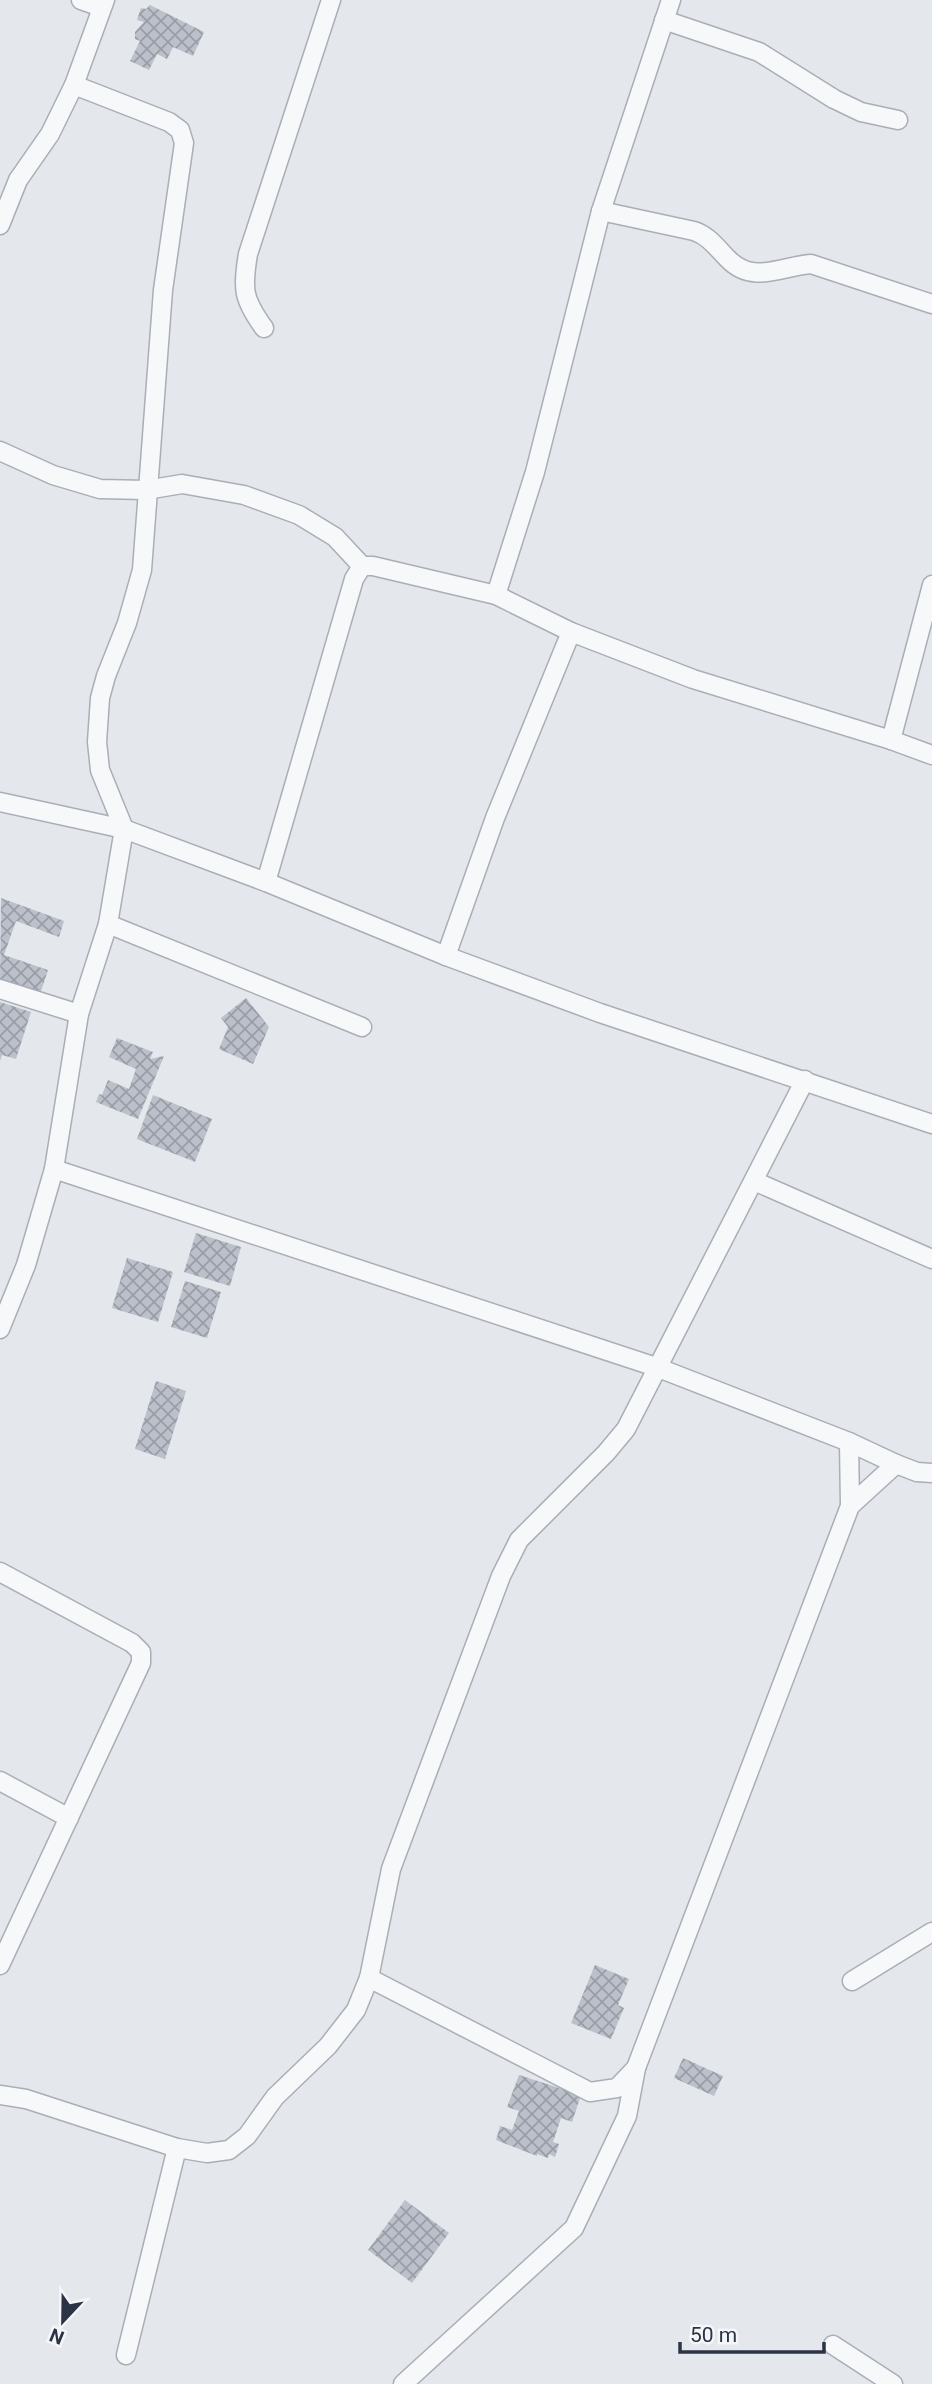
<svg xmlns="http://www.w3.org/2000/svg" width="932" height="2384" viewBox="0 0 932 2384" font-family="Roboto,sans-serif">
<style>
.building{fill:url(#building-cross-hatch)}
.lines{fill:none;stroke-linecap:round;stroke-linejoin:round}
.street-casing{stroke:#a9aeb7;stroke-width:21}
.street{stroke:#f7f8fa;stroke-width:18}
</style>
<defs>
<pattern id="building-cross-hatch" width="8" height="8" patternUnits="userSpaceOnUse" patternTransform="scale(1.75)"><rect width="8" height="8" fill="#bbc0ca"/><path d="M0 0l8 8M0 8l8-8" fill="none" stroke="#989da6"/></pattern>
</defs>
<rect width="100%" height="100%" fill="#e4e7ec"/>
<g class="building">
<polygon points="150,5 204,32 193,56 173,47 167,59 157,54 149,70 130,61 140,41 135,39 135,32 144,22 137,20 141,8 146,9"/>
<polygon points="1,898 64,921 59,937 16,921 4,955 48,970 40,994 0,980"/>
<polygon points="246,998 269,1027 253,1064 219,1049 228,1027 221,1018"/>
<polygon points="0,1002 31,1012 16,1059 2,1055 0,1061"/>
<polygon points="117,1038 153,1052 150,1059 164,1056 138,1119 96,1102 99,1094 102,1095 108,1080 129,1089 136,1069 109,1057"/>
<polygon points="153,1095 212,1119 195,1162 137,1139"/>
<polygon points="196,1233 241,1247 230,1286 184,1272"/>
<polygon points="127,1258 173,1272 158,1322 112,1308"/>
<polygon points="185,1281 221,1292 207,1338 171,1327"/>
<polygon points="156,1381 186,1391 165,1459 135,1449"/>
<polygon points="595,1965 629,1979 618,2005 624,2008 611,2039 571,2023"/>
<polygon points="683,2058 723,2076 714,2096 674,2078"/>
<polygon points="519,2075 581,2095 572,2122 561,2118 553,2142 559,2144 555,2157 549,2154 548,2158 537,2154 537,2156 496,2140 500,2126 512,2130 519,2111 507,2107"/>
<polygon points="405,2200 449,2233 412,2283 368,2250"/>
</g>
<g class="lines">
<defs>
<g id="street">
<polyline points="81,0 101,7"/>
<polyline points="664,20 759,52 834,99 861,112 898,120"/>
<path d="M601,211l93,20c15,5 23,17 34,28 25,26 54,7 83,5l121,40"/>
<polyline points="0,225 18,180 50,134 74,85 105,0"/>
<path d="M264,328c-21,-29 -22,-39 -16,-74l83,-254"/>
<polyline points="0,451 53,475 100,489 146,490 182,484 244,495 299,515 335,537 362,566 373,566 496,595 571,632 495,818 446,956"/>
<polyline points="496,595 535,472 601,211 671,0"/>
<polyline points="571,632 693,679 891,740 932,755"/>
<polyline points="891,740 932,585"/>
<polyline points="0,802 124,829 266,882 446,956 600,1013 932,1124"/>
<polyline points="266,882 354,579 362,566"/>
<polyline points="108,924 362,1027"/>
<polyline points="0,989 79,1014"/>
<polyline points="54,1169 656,1367 849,1442 896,1464 917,1472 932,1473"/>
<polyline points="754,1181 932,1259"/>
<polyline points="0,1329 26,1265 54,1169 79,1014 108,924 124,829 100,770 97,742 100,698 106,676 127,623 142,570 163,290 184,143 180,130 169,122 74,85"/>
<polyline points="850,1506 896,1464"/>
<polyline points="0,1572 132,1643 141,1652 141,1663 0,1965"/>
<polyline points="0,1781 69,1818"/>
<polyline points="369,1978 590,2092 617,2088 636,2068 850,1506 849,1442"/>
<polyline points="852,1981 932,1932"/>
<polyline points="0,2095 26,2099 177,2148 207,2153 229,2150 247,2136 275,2097 328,2046 356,2010 369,1978 391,1869 501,1576 519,1540 606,1453 626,1429 805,1080"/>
<polyline points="833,2345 893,2384"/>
<polyline points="126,2355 177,2148"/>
<polyline points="403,2384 574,2228 627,2116 636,2068"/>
</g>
</defs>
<use href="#street" class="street-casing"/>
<use href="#street" class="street"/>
</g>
<g transform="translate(63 2321) rotate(202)" stroke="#f4f6f9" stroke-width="5" paint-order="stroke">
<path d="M0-5L12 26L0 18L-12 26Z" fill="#2b3445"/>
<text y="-10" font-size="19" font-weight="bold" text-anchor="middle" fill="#2b3445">N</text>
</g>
<path d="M680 2342v10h144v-10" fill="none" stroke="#2b3445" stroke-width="3.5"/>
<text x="690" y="2342" font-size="21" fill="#2b3445" stroke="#f4f6f9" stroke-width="5" paint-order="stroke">50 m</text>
</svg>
